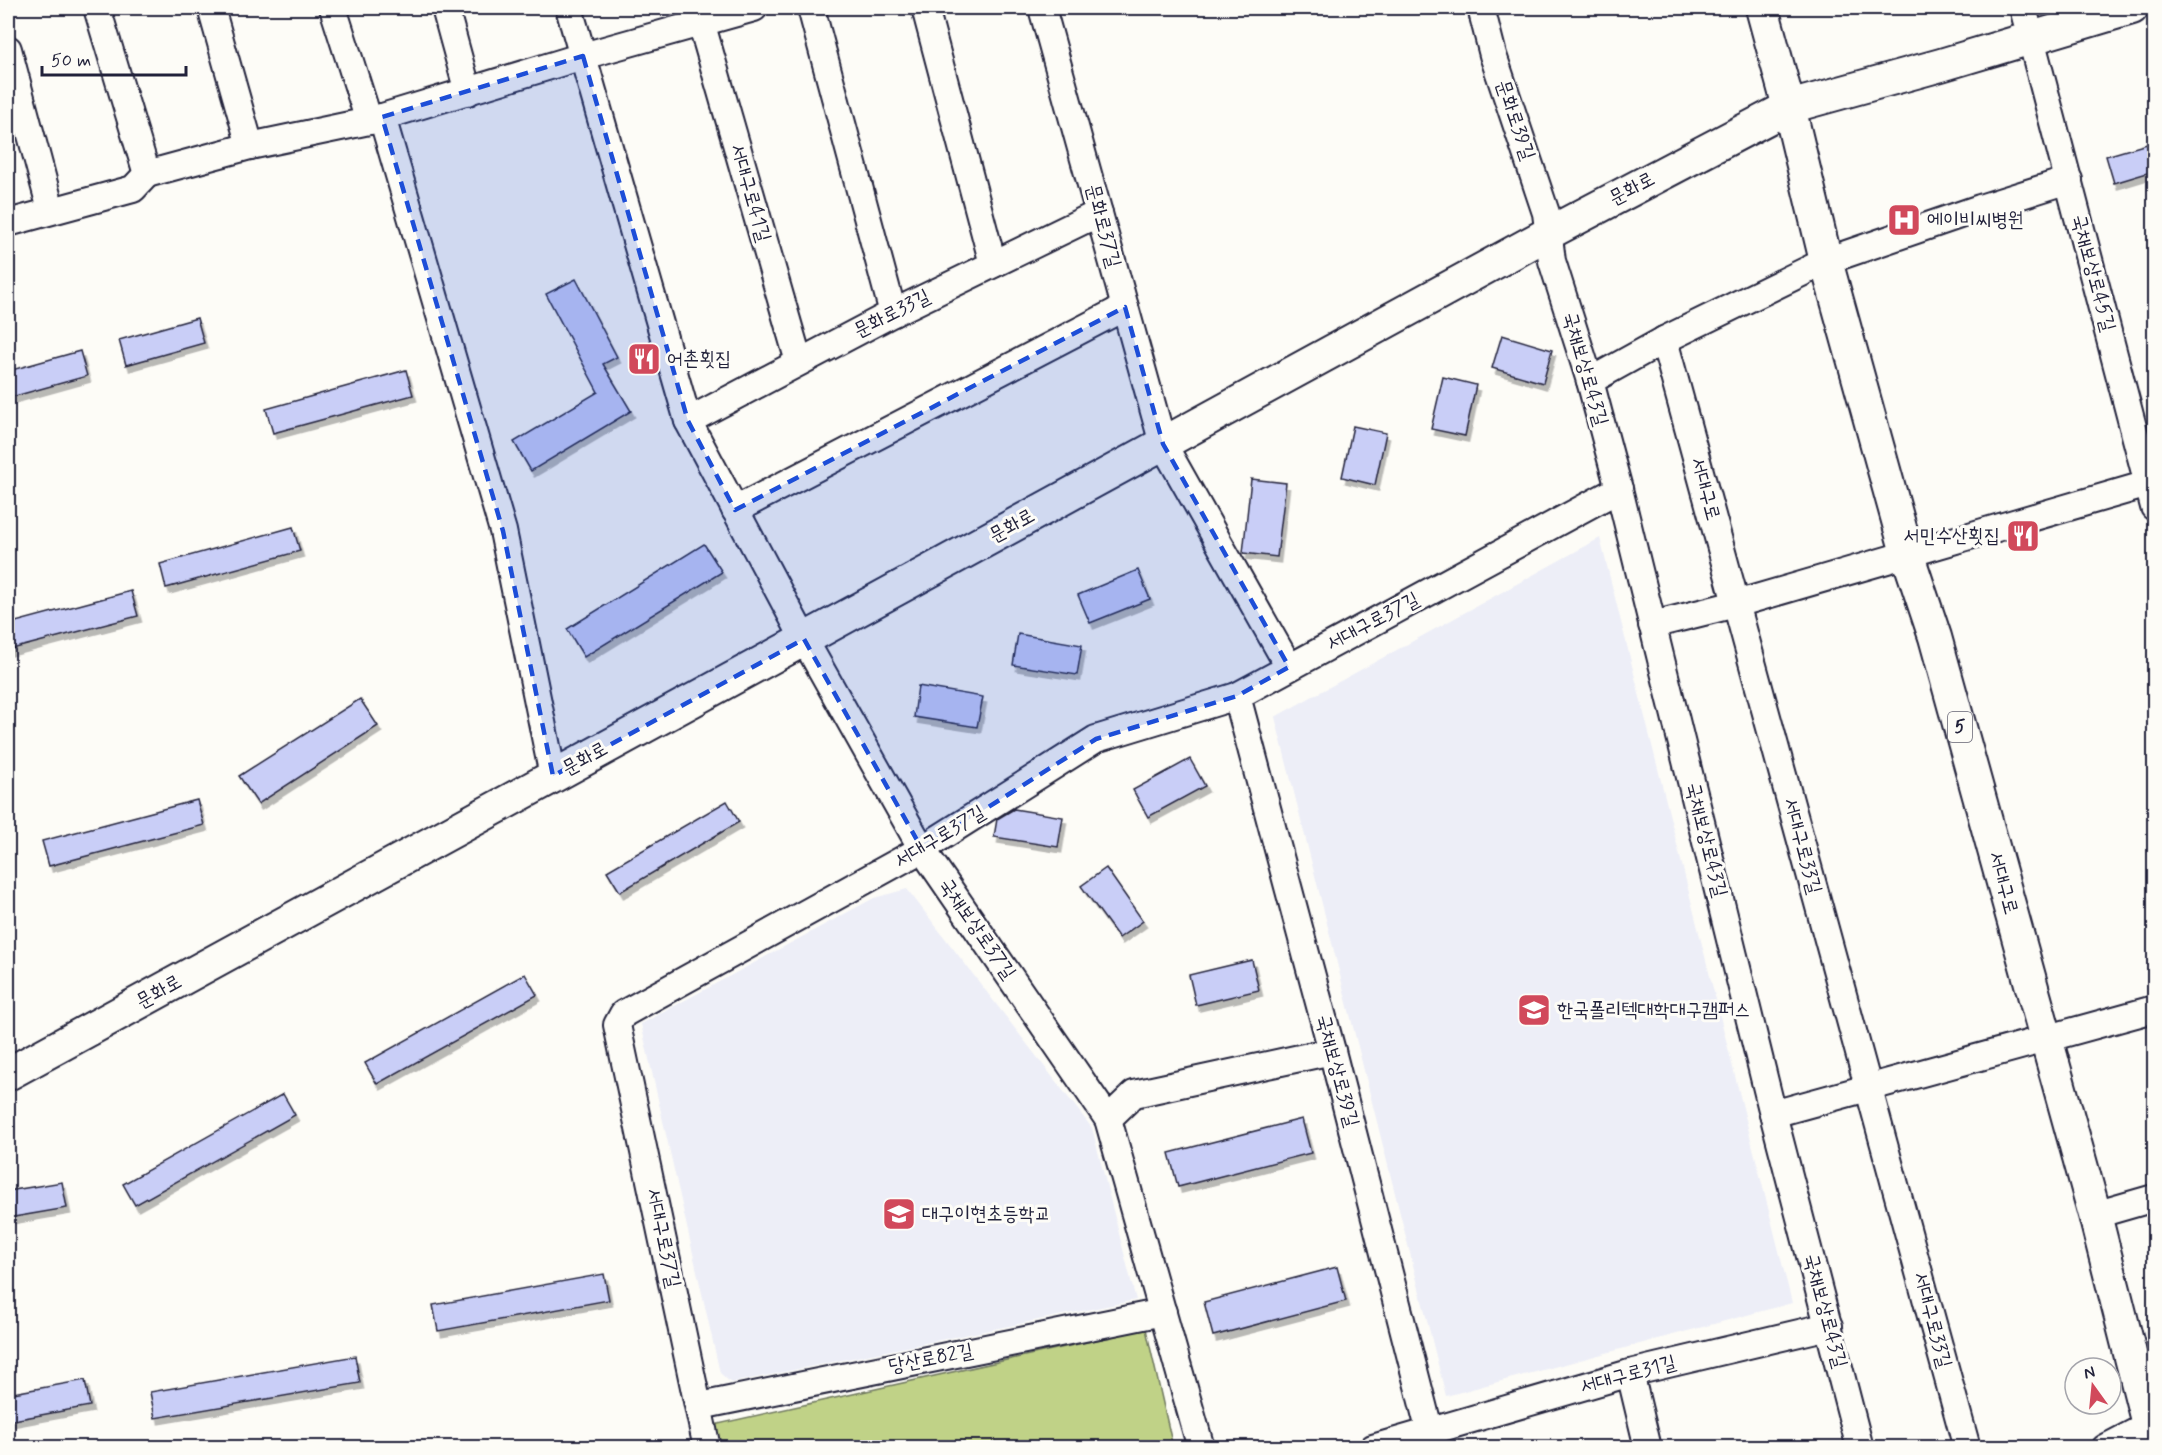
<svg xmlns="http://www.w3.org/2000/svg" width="2162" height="1455" viewBox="0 0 2162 1455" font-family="Mynerve,'Poor Story',sans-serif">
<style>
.built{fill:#edeef7}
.green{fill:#c0d287;stroke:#717a61;stroke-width:1.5}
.building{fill:#c9cef7;stroke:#22223b;stroke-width:1.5;filter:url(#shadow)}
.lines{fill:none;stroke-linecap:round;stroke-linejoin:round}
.minor-casing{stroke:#22223b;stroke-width:30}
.major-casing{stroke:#22223b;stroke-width:36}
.minor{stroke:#fdfcf7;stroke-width:26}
.major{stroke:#fdfcf7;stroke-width:32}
.marked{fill:#1d4ed8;fill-opacity:0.2;stroke:#1d4ed8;stroke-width:4.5;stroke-dasharray:12 8;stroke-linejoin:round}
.labels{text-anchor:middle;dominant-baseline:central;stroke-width:6;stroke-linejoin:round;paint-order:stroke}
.shield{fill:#fdfcf7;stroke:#646373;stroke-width:1.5}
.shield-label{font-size:18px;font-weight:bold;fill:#22223b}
.street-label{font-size:20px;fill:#22223b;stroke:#fdfcf7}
.poi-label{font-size:20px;fill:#22223b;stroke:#fdfcf7;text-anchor:start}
</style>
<defs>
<filter id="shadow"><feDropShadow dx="3.5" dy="6" stdDeviation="0" flood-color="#0004"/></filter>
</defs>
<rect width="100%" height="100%" fill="#fdfcf7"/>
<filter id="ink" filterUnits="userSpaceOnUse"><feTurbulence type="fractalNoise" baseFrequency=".0167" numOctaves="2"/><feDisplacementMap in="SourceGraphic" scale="12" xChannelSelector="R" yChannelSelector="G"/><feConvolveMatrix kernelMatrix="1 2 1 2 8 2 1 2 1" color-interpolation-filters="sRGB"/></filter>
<g filter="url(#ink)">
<g class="built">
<polygon points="1600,538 1792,1303 1446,1396 1275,717"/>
<polygon points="907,889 1092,1128 1136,1300 731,1383 720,1373 641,1024 874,898"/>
</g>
<polygon class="green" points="1146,1329 1173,1447 713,1448 709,1426"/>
<g class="building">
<polygon points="2154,142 2154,171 2114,183 2106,156"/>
<polygon points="576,279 617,357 603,364 631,411 531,471 514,442 598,392 546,294"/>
<polygon points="197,318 204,343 126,365 119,340"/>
<polygon points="1502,335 1552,350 1543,383 1492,368"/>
<polygon points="80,351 87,376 8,398 8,371"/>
<polygon points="406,370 413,395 273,433 266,409"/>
<polygon points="1443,377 1476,385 1465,436 1431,429"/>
<polygon points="1353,426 1386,433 1375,485 1342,477"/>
<polygon points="1251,479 1286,483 1277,557 1243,553"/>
<polygon points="293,527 300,551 166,588 160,564"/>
<polygon points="704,544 722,572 584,657 567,629"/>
<polygon points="1138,570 1150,599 1090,623 1078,595"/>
<polygon points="131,591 138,616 8,650 8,624"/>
<polygon points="1018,634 1082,645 1077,675 1013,665"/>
<polygon points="918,686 983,697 977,727 914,717"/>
<polygon points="360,699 378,726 258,804 239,776"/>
<polygon points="1190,759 1205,786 1148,817 1133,790"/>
<polygon points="197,800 204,825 49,866 42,841"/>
<polygon points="727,801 739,822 620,892 607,871"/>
<polygon points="1014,809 1063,817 1058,847 994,837 997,819"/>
<polygon points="1106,868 1143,921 1119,938 1081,886"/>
<polygon points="1252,960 1259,990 1196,1005 1189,975"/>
<polygon points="525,974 537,995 377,1084 365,1063"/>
<polygon points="283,1094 295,1115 135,1205 123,1184"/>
<polygon points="1302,1119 1311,1153 1178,1187 1169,1153"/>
<polygon points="62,1182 67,1208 8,1218 8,1191"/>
<polygon points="1337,1267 1346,1301 1213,1336 1204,1302"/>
<polygon points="604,1274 609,1300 438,1331 433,1305"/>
<polygon points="355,1356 360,1383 155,1418 150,1392"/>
<polygon points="85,1380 90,1406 8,1421 8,1394"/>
</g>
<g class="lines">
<defs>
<g id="minor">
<polyline points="97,8 147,174"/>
<polyline points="211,8 250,146"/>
<polyline points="333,8 369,121"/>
<polyline points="445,8 468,92"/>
<polyline points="569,8 688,421 804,639 922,849 1108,1119 1201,1448"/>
<polyline points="697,8 799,362"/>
<polyline points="811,8 893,313"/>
<polyline points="925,8 993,264"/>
<polyline points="1042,8 1163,444 1289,667"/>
<polyline points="1481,8 1493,55 1546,213 1552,261 1590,381 1619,489 1773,1114 1860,1448"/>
<polyline points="2023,8 2154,507"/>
<polyline points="8,49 51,210"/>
<polyline points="382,117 503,531 553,776"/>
<polyline points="147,174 250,146 369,121 583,56 754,8"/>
<polyline points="8,223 133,189 147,174"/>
<polyline points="1664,340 1967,1448"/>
<polyline points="1590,381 1664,340 1826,261 1980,208 2069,180"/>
<polyline points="688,421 893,313 1099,213"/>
<polyline points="735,510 1125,307"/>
<polyline points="1652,625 1736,604 2148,484"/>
<polyline points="1237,696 1332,1051 1434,1448"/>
<polyline points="1773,1114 2154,1009"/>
<polyline points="1108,1119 1134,1094 1332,1051"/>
<polyline points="2095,1215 2154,1198"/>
<polyline points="1630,1373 1648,1448"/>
<polyline points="700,1406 1163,1312"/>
<polyline points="707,1448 617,1025 623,1014 922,849 1096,739 1237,696 1619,489"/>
<polyline points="1373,1448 1630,1373 1829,1326"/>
<polyline points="2105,1448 2149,1425"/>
</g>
<g id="major">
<polyline points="1762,8 1789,107 1826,261 1907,553 1935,637 2095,1215 2154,1448"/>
<polyline points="8,1074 1549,233 1789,107 1941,65 2132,8"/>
</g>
</defs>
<use href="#minor" class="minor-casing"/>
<use href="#major" class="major-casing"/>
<use href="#minor" class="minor"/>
<use href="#major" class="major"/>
</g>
</g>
<path class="marked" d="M583,56l105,365 47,89 390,-203 38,137 126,223 -52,29 -141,43 -174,110 -118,-210 -251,137 -50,-245 -121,-414z"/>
<defs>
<symbol id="hospital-square" viewBox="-11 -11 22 22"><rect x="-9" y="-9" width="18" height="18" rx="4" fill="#d1495b" stroke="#fdfcf7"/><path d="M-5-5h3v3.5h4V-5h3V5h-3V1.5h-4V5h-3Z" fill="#fff"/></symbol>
<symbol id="restaurant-square" viewBox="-11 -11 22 22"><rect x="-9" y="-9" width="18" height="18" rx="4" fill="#d1495b" stroke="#fdfcf7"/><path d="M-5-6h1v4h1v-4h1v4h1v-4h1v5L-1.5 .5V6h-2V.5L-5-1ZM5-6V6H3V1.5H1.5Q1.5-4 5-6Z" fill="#fff"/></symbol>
<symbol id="school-square" viewBox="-11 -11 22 22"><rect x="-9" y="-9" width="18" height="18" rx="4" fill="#d1495b" stroke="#fdfcf7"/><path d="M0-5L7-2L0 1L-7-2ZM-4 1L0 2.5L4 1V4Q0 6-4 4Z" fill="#fff"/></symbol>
</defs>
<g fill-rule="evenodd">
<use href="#hospital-square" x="1885" y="201" width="38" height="38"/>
<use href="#restaurant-square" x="625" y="340" width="38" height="38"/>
<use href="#restaurant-square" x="2004" y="517" width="38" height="38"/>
<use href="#school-square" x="1515" y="991" width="38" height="38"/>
<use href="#school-square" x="880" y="1195" width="38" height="38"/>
</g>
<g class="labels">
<rect class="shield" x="1948" y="712" width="24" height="30" rx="4.5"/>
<g class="shield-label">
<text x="1960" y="727">5</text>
</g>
<g class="street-label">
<text transform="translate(1515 120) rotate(71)">문화로39길</text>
<text transform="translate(1632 189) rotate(-28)">문화로</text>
<text transform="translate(750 193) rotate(74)">서대구로41길</text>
<text transform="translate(1103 226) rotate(75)">문화로37길</text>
<text transform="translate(2093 273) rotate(75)">국채보상로45길</text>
<text transform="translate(892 314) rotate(-27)">문화로33길</text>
<text transform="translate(1585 369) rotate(74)">국채보상로43길</text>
<text transform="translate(1705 489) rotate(75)">서대구로</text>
<text transform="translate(1012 526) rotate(-29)">문화로</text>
<text transform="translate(1373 622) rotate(-28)">서대구로37길</text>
<text transform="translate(585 759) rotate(-29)">문화로</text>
<text transform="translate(940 837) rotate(-31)">서대구로37길</text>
<text transform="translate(1706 840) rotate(76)">국채보상로43길</text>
<text transform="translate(1802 846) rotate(75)">서대구로33길</text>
<text transform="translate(2003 883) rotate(75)">서대구로</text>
<text transform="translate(977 929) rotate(55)">국채보상로37길</text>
<text transform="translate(159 992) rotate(-29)">문화로</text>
<text transform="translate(1337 1071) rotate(75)">국채보상로39길</text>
<text transform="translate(663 1238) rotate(78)">서대구로37길</text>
<text transform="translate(1825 1311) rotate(75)">국채보상로43길</text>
<text transform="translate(1932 1320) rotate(75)">서대구로33길</text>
<text transform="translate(931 1359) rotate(-11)">당산로82길</text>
<text transform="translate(1628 1375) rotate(-15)">서대구로31길</text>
</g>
<g class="poi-label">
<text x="1927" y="220">에이비씨병원</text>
<text x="667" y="359">어촌횟집</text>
<text x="2000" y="536" text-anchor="end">서민수산횟집</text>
<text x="1557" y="1010">한국폴리텍대학대구캠퍼스</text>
<text x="922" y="1214">대구이현초등학교</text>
</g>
</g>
<rect width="2162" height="1455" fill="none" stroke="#fdfcf7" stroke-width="30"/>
<rect x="15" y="15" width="2132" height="1425" fill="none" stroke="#22223b" stroke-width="2" filter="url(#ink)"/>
<g transform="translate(2093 1386) rotate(345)"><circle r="28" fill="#fdfcf7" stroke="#a5a5ac" stroke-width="1.5"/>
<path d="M0-4.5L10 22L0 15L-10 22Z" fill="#d1495b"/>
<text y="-9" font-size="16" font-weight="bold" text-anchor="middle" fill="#22223b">N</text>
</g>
<path d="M42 66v9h144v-9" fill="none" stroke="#22223b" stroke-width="3"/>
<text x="51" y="66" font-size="18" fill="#22223b" stroke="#fdfcf7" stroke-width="4.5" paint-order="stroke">50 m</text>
</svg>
